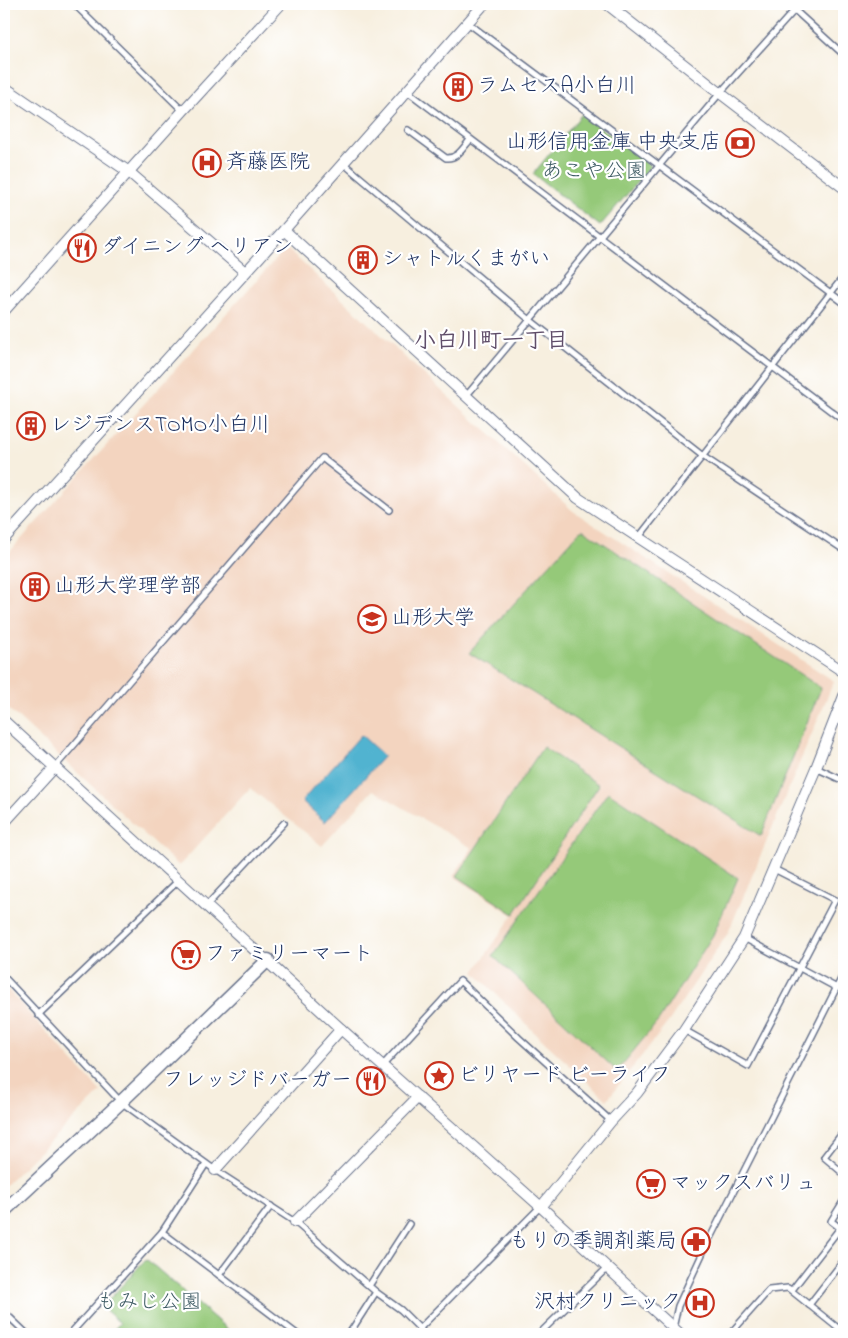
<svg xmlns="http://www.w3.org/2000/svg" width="848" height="1338" viewBox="0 0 848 1338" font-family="'Indie Flower','Klee One',sans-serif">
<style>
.built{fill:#f3d4bf}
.green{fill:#95c979;stroke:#587c6c}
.water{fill:#51b3d0;stroke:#367197}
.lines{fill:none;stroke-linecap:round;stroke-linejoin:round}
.service-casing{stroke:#68728b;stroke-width:8}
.minor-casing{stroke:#68728b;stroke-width:12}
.tertiary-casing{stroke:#68728b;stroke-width:15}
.service{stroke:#fff;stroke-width:5}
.minor{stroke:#fff;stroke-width:10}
.tertiary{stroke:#fff;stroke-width:12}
.labels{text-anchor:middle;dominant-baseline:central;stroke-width:4.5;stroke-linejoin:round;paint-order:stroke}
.poi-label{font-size:21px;fill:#1b2f5e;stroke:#fff;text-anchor:start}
.park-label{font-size:21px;fill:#405d66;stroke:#fff}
.neighbourhood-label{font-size:22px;font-weight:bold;fill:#604e6a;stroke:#fff}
</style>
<rect width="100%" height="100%" fill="#fff"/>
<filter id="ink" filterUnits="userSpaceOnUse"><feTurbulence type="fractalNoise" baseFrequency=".02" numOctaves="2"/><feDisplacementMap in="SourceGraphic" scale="10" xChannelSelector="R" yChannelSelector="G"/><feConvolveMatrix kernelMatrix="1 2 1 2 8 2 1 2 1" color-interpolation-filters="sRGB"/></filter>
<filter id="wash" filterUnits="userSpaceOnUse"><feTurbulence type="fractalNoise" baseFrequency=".0096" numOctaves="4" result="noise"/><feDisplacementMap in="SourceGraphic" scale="20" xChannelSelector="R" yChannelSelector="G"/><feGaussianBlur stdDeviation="1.12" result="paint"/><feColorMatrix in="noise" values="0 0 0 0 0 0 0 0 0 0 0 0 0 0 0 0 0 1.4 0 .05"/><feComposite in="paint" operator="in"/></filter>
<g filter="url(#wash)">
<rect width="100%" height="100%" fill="#f7efdf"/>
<g class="built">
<polygon points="286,248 573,511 834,681 728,933 669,1021 607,1100 535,1033 474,972 513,915 453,876 472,848 373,790 322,846 250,788 179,866 4,705 4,558"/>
<polygon points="7,989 101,1092 4,1186 4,991"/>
</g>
<g class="green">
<polygon points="582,114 651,166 600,226 533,174"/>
<polygon points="582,529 821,688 761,836 469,653"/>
<polygon points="543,747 599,785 514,914 457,876"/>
<polygon points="608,792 738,878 713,935 659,1020 617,1071 493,956"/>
<polygon points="146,1259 233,1334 110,1334 120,1323 102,1307"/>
</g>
<polygon class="water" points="361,735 384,756 325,822 302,801"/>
</g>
<g filter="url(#ink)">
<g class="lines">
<defs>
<g id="service">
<polyline points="74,4 183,111"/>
<polyline points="788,4 844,55"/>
<polyline points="468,23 844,303"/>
<polyline points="407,91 844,421"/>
<path d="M408,130l38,28c11,1 17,-10 24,-18"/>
<polyline points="343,163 530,320 704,457 844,550"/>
<polyline points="467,395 720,93 800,4"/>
<polyline points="639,537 844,276"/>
<polyline points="55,767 322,458 389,510"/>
<polyline points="816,768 844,781"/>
<polyline points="207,905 284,823"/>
<polyline points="744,938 837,988"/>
<polyline points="4,977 121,1102 215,1170 295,1222 376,1292 401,1310 425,1334"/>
<polyline points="38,1015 178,881"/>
<polyline points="684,1030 748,1066 835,900 774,869"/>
<polyline points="383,1065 460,981 519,1038 611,1121"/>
<polyline points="844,1131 824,1157 844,1174"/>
<polyline points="844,1200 831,1221 844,1231"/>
<polyline points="162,1232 297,1334"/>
<polyline points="219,1275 271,1206"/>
<polyline points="369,1286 409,1224"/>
<polyline points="792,1290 840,1228"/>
<polyline points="809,1305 844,1260"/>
<polyline points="4,1312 27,1334"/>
<polyline points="419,1329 540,1207"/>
<polyline points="839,1329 844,1322"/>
<polyline points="70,1334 162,1232 206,1164"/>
<polyline points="349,1334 376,1292"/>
<polyline points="539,1334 607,1268"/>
<polyline points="667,1334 673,1328 678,1306 705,1248 844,973"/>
<polyline points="730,1334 769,1290 788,1288 844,1333"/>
</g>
<g id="minor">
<polyline points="607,4 720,93 844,188"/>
<polyline points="4,87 129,172 245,272"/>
<polyline points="284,230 578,498 844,672"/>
<polyline points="4,311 183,111 281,4"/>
<polyline points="4,539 284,230 484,4"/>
<polyline points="4,721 341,1029 541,1207 680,1334"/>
<polyline points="4,823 55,767"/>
<polyline points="215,1170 341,1029"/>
<polyline points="541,1207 611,1121 637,1093 684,1030 744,938 816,768 844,696"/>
<polyline points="295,1222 418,1097"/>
</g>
<polyline id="tertiary" points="4,1211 121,1102 268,960"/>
</defs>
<use href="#service" class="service-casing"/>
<use href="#minor" class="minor-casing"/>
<use href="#tertiary" class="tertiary-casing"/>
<use href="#service" class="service"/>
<use href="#minor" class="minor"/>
<use href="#tertiary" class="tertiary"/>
</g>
</g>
<defs>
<symbol id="building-ring" viewBox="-11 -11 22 22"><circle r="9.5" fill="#fff" stroke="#c8321e" stroke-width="1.5"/><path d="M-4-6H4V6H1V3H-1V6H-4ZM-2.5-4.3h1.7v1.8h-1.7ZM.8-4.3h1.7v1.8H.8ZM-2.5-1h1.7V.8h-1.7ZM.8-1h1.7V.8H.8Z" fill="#c8321e"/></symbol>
<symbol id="bank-ring" viewBox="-11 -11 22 22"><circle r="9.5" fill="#fff" stroke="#c8321e" stroke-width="1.5"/><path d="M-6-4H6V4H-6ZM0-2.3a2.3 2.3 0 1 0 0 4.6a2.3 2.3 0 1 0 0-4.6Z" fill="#c8321e"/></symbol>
<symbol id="hospital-ring" viewBox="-11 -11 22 22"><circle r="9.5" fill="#fff" stroke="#c8321e" stroke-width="1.5"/><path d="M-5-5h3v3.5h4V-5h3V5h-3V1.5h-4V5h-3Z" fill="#c8321e"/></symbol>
<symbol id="restaurant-ring" viewBox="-11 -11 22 22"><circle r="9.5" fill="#fff" stroke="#c8321e" stroke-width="1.5"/><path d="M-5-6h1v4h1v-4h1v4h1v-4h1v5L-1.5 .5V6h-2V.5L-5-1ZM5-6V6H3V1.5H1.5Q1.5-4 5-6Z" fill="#c8321e"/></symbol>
<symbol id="university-ring" viewBox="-11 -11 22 22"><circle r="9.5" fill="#fff" stroke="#c8321e" stroke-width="1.5"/><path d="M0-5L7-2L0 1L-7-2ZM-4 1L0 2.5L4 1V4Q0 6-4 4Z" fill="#c8321e"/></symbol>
<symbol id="supermarket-ring" viewBox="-11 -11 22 22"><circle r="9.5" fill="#fff" stroke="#c8321e" stroke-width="1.5"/><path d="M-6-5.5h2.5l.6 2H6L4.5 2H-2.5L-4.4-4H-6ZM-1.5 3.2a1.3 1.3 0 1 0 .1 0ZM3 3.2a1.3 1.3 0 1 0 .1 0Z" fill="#c8321e"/></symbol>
<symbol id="sight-ring" viewBox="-11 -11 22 22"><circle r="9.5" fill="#fff" stroke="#c8321e" stroke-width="1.5"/><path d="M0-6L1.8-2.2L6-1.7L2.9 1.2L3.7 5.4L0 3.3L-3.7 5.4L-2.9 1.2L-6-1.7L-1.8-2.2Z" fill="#c8321e"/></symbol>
<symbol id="pharmacy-ring" viewBox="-11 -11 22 22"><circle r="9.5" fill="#fff" stroke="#c8321e" stroke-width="1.5"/><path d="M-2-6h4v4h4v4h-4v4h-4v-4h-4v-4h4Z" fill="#c8321e"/></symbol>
</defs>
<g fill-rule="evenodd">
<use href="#building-ring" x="442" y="71" width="32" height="32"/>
<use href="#bank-ring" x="724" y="127" width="32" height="32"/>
<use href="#hospital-ring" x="191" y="147" width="32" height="32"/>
<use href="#restaurant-ring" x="66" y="232" width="32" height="32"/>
<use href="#building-ring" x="347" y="244" width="32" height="32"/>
<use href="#building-ring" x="15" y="410" width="32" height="32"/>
<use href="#building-ring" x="19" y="571" width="32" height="32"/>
<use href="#university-ring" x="356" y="603" width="32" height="32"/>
<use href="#supermarket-ring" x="170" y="939" width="32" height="32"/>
<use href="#sight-ring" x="423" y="1060" width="32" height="32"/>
<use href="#restaurant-ring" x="355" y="1065" width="32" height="32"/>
<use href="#supermarket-ring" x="635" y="1168" width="32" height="32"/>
<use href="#pharmacy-ring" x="680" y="1226" width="32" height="32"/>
<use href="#hospital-ring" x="684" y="1287" width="32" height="32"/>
</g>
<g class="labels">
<g class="poi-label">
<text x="477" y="87">ラムセスA小白川</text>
<text x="721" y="143" text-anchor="end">山形信用金庫 中央支店</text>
<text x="226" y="163">斉藤医院</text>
<text x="101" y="248">ダイニング ヘリアン</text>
<text x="382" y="260">シャトルくまがい</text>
<text x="50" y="426">レジデンスTOMO小白川</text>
<text x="54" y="587">山形大学理学部</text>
<text x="391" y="619">山形大学</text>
<text x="205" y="955">ファミリーマート</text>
<text x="458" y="1076">ビリヤード ビーライフ</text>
<text x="352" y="1081" text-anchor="end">フレッジドバーガー</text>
<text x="670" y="1184">マックスバリュ</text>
<text x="677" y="1242" text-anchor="end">もりの季調剤薬局</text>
<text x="681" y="1303" text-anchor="end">沢村クリニック</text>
</g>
<g class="park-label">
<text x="594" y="172">あこや公園</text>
<text x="149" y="1303">もみじ公園</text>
</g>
<g class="neighbourhood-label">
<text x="491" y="342">小白川町一丁目</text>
</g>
</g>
<rect width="848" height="1338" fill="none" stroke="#fff" stroke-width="20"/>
</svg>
